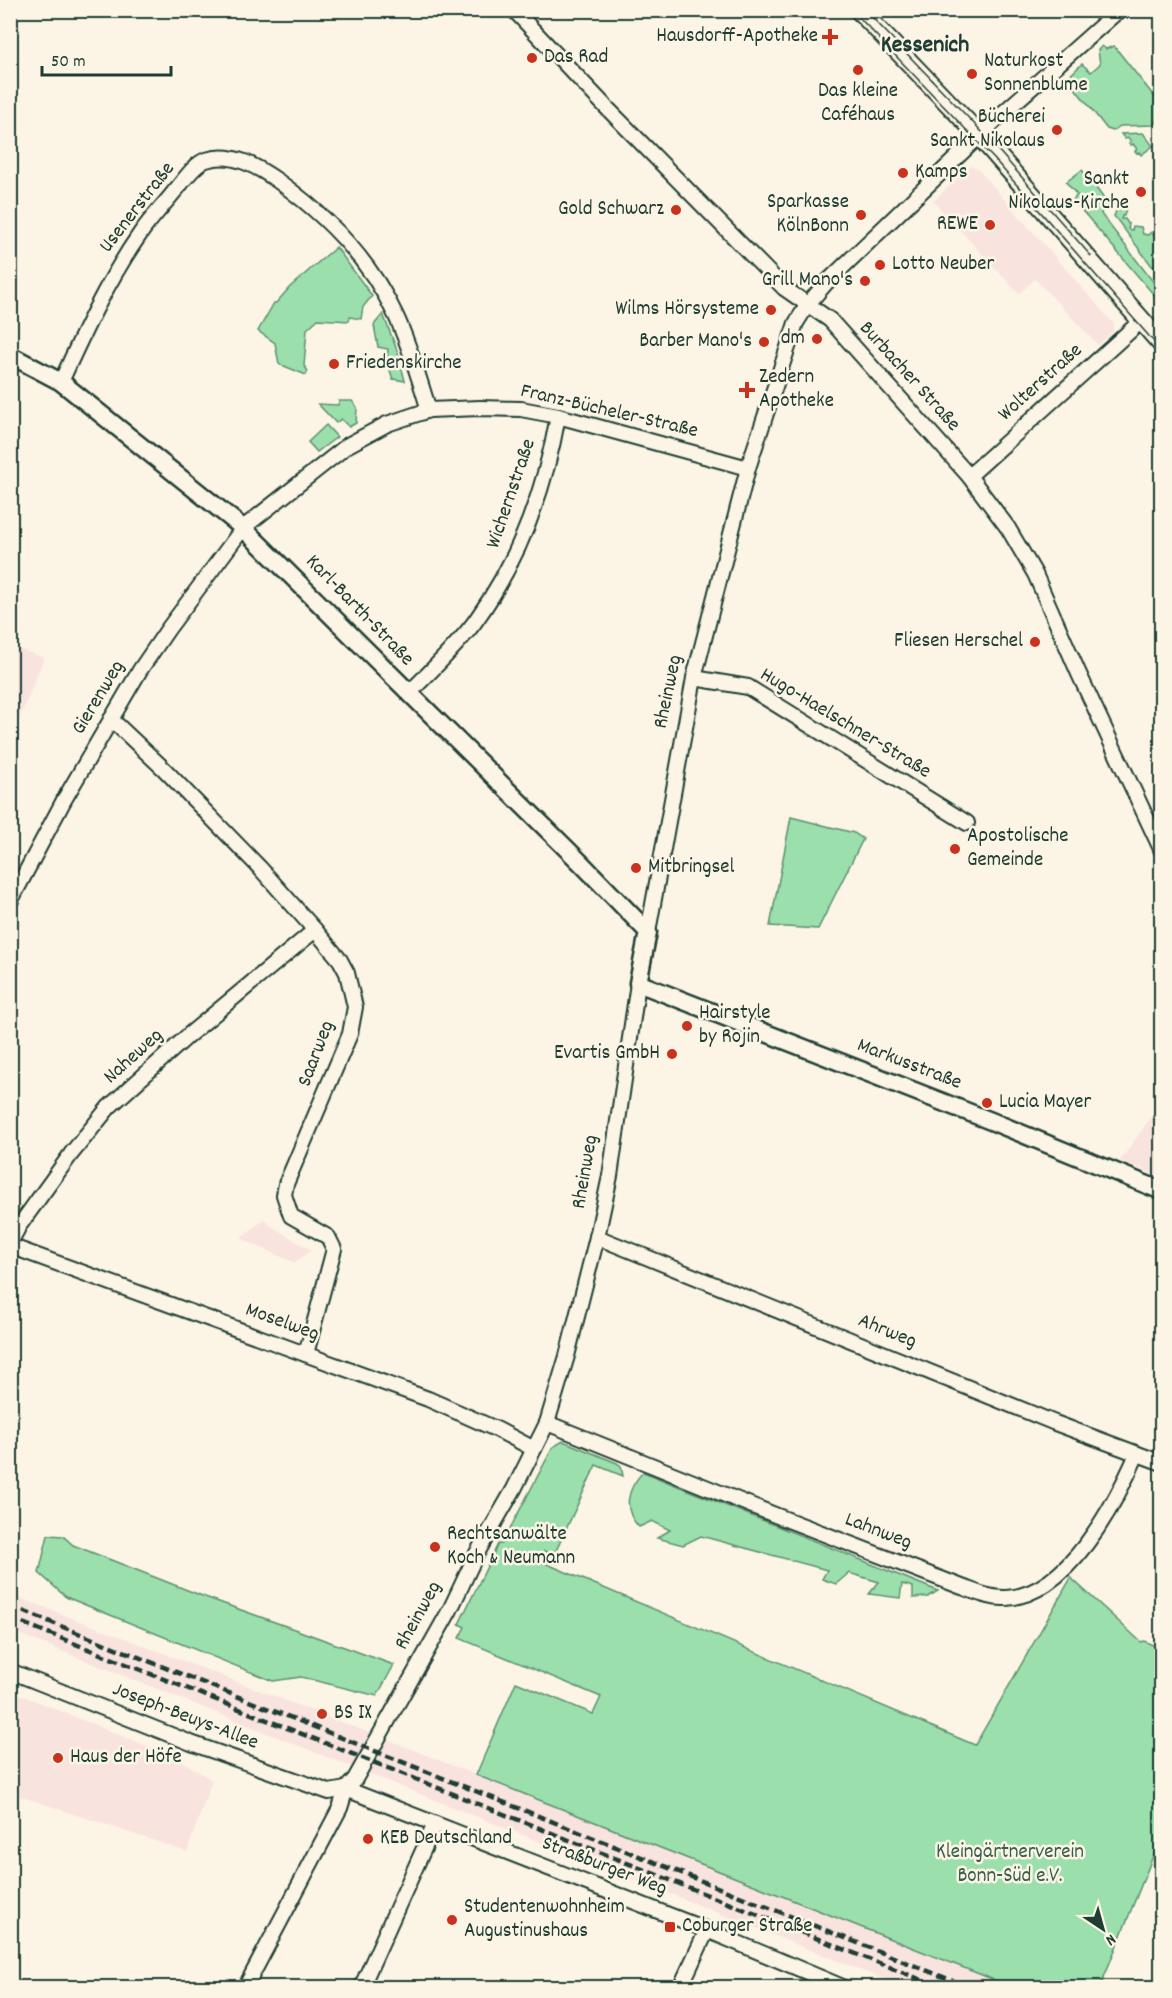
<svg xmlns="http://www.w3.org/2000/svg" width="1172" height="1998" viewBox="0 0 1172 1998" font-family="Dekko,sans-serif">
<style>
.built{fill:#f9e3de}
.green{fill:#9be0ac;stroke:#5d8e70;stroke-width:1.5}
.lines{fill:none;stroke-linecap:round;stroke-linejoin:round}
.minor-casing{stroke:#1f3d34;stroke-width:18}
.tertiary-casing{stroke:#1f3d34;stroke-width:21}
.secondary-casing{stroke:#1f3d34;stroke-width:22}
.minor{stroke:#fcf5e5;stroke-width:14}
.tertiary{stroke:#fcf5e5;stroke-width:16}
.secondary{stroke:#fcf5e5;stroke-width:18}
.tram{stroke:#1f3d34;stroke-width:1.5}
.rail{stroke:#1f3d34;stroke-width:4.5;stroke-dasharray:9 4.5;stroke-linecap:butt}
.poi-dot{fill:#c8321e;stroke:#fcf5e5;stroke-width:2}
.labels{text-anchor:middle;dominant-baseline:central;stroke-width:5;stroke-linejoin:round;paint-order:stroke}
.poi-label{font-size:21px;fill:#1f3d34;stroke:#fcf5e5;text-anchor:start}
.street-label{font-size:21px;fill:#1f3d34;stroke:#fcf5e5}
.park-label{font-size:21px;fill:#385e4c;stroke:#fcf5e5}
.quarter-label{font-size:24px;font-weight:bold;fill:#1f3d34;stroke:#fcf5e5}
</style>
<rect width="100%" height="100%" fill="#fcf5e5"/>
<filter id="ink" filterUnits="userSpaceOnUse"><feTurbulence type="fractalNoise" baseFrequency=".0167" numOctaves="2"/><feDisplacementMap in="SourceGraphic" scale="12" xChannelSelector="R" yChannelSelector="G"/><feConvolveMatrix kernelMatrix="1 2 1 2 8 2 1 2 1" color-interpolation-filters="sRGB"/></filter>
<g filter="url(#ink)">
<g class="built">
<polygon points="971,166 977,168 1114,324 1113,331 1098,345 1035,279 1019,294 933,201"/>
<polygon points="11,646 44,658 11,740 10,646"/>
<polygon points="1161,1103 1161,1177 1120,1161"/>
<polygon points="265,1219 271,1226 311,1250 295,1263 242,1239 243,1236"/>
<polygon points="10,1594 396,1743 1012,1987 903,1987 11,1631"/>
<polygon points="11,1691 177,1758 212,1780 187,1852 11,1793"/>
</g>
<g class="green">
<polygon points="1102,46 1106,49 1114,46 1161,105 1161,118 1153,125 1120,126 1113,131 1107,129 1067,78 1082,64 1091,72 1100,64 1098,50"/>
<polygon points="1143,133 1153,146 1141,155 1139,152 1137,153 1135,151 1137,149 1133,144 1131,145 1129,143 1131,141 1128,138 1125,139 1121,134"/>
<polygon points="1082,170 1106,201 1101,214 1158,288 1154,295 1073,200 1077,195 1066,182"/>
<polygon points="1120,203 1126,208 1124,216 1122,216 1121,219 1125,219 1129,225 1128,229 1132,230 1133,226 1141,227 1143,234 1148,235 1151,232 1160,242 1158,243 1161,244 1161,268 1157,269 1152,266 1114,216"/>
<polygon points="336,247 372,296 363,307 361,319 350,317 349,321 318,319 307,329 304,366 308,371 306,375 279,364 275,343 258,331 274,303 276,303 290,287"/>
<polygon points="383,314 398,353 405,381 393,379 387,362 388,349 378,347 374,325"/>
<polygon points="339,401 352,401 357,407 356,423 349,427 341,419 336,423 318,404 338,405"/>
<polygon points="326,425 337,437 317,452 308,442"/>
<polygon points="791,817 854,833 863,839 818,929 770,926"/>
<polygon points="563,1441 617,1463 621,1466 623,1476 596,1465 554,1555 544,1551 540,1561 975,1745 1071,1578 1141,1642 1144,1641 1155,1646 1161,1635 1161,1853 1155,1851 1100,1987 1012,1987 476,1775 516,1682 593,1714 601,1697 459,1638 465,1627 459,1624 498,1544 502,1544 553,1447"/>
<path d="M643,1472l295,119 -10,6 -15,1v-11l-11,-3 -2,14 -31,-4 10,-12 -30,-9 -13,11 -14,-5 5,-9 -126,-34 -18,9 -26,-7 13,-8 -18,-9 -13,6c-17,-18 -12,-38 4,-55z"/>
<polygon points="48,1535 63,1536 73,1545 205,1597 394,1665 377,1696 301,1677 273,1681 66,1597 39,1573"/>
</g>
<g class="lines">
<defs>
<g id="minor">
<polyline points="514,10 606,107 784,288 830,320 969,476 1008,528 1035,574 1079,674 1162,851"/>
<path d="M61,382c23,-51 47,-102 79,-148 10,-15 23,-28 34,-42 9,-10 20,-28 32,-32 26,-9 52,7 72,21 49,35 92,79 118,135 14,30 23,63 33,94"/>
<polyline points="969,476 1141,321"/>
<polyline points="694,678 748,687 967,823"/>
<path d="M409,693c22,-22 46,-45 65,-70 44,-61 71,-133 84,-207"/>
<polyline points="111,719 164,769 259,867 315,930 340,960 347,973 355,1007 350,1034 286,1184 284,1195 291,1216 328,1237 334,1249 306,1354"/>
<polyline points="10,902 64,800 140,670 168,629 243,528 348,445 387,424 429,410 480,408 521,409 558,416 748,468"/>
<polyline points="648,932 694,678 748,468 796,323 808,304 826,283 1003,113 1119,10"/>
<polyline points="597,1237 1055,1423 1162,1463"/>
<polyline points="10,1243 19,1226 71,1154 109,1107 190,1034 315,930"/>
<polyline points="10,1246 428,1399 498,1430 534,1449"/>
<path d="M547,1423l228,92 187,72c14,5 29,12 44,11 62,-3 109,-94 131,-144"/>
<polyline points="10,1671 191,1743 329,1792 346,1789"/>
<polyline points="346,1789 707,1930 845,1988"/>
<polyline points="245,1988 340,1808 346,1789 355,1779 450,1610 477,1553 514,1489 547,1423 567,1356 597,1237 610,1176 638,983"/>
<polyline points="361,1988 435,1824"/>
<polyline points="680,1988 707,1930"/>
</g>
<polyline id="tertiary" points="10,355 61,382 243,528 580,862 648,932 638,983 991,1121 1162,1191"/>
<polyline id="secondary" points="859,10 980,136 1162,344"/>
</defs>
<use href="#minor" class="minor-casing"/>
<use href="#tertiary" class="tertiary-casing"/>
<use href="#secondary" class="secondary-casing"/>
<use href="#minor" class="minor"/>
<use href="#tertiary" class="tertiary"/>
<use href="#secondary" class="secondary"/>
<g class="tram">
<polyline points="852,10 995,160 1162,351"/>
<polyline points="865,10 983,133 1091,256"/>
</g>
<g class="rail">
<polyline points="10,1606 971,1988"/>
<polyline points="10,1618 942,1988"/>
</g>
</g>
</g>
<g class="poi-dot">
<path d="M827 28h6v6h6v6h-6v6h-6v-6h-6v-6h6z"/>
<circle cx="532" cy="58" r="6"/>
<circle cx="858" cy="70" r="6"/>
<circle cx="972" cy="74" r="6"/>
<circle cx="1057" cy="130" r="6"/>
<circle cx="903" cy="173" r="6"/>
<circle cx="1141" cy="192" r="6"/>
<circle cx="676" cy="210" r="6"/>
<circle cx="861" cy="215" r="6"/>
<circle cx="990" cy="225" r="6"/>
<circle cx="880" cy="265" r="6"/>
<circle cx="865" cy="281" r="6"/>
<circle cx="771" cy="310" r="6"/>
<circle cx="817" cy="339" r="6"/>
<circle cx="764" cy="342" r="6"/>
<circle cx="334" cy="364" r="6"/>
<path d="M744 381h6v6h6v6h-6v6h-6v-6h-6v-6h6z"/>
<circle cx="1035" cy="642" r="6"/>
<circle cx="955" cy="849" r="6"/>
<circle cx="636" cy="868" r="6"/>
<circle cx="687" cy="1026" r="6"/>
<circle cx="672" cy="1054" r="6"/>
<circle cx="987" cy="1103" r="6"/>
<circle cx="435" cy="1547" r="6"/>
<circle cx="322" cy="1714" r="6"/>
<circle cx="58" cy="1758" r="6"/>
<circle cx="368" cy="1839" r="6"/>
<circle cx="452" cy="1920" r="6"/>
<rect x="664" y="1921" width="12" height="12" rx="3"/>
</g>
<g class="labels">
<g class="poi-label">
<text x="818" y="37" text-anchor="end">Hausdorff-Apotheke</text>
<text x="544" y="58">Das Rad</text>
<text x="984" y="62">Naturkost<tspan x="984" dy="24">Sonnenblume</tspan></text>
<text x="858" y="92" text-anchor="middle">Das kleine<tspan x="858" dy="24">Caféhaus</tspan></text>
<text x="1045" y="118" text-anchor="end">Bücherei<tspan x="1045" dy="24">Sankt Nikolaus</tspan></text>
<text x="915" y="173">Kamps</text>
<text x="1129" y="180" text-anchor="end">Sankt<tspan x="1129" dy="24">Nikolaus-Kirche</tspan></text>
<text x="849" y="203" text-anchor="end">Sparkasse<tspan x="849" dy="24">KölnBonn</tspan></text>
<text x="664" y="210" text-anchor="end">Gold Schwarz</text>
<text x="978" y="225" text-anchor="end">REWE</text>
<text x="892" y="265">Lotto Neuber</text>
<text x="853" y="281" text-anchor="end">Grill Mano's</text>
<text x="759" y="310" text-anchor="end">Wilms Hörsysteme</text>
<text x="805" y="339" text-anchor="end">dm</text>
<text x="752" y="342" text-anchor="end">Barber Mano's</text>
<text x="346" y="364">Friedenskirche</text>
<text x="759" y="378">Zedern<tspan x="759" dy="24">Apotheke</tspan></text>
<text x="1023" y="642" text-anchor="end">Fliesen Herschel</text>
<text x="967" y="837">Apostolische<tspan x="967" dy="24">Gemeinde</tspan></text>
<text x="648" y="868">Mitbringsel</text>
<text x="699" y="1014">Hairstyle<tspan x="699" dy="24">by Rojin</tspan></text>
<text x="660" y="1054" text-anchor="end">Evartis GmbH</text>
<text x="999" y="1103">Lucia Mayer</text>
<text x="447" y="1535">Rechtsanwälte<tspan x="447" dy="24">Koch &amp; Neumann</tspan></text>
<text x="334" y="1714">BS IX</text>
<text x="70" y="1758">Haus der Höfe</text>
<text x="380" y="1839">KEB Deutschland</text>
<text x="464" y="1908">Studentenwohnheim<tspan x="464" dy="24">Augustinushaus</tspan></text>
<text x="682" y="1927">Coburger Straße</text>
</g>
<g class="street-label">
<text transform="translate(138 208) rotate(-52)">Usenerstraße</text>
<text transform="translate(909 377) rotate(48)">Burbacher Straße</text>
<text transform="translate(1041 383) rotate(-42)">Wolterstraße</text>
<text transform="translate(609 412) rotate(13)">Franz-Bücheler-Straße</text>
<text transform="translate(512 494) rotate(-71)">Wichernstraße</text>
<text transform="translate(359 611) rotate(46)">Karl-Barth-Straße</text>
<text transform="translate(669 692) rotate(-78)">Rheinweg</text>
<text transform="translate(99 698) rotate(-59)">Gierenweg</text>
<text transform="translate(845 724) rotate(31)">Hugo-Haelschner-Straße</text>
<text transform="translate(317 1054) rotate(-69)">Saarweg</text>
<text transform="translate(134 1057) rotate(-42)">Naheweg</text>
<text transform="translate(909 1065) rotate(21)">Markusstraße</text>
<text transform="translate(586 1172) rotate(-80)">Rheinweg</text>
<text transform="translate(282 1323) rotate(20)">Moselweg</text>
<text transform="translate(887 1332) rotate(22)">Ahrweg</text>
<text transform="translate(878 1532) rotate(21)">Lahnweg</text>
<text transform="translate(419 1616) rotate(-61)">Rheinweg</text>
<text transform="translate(185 1717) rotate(21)">Joseph-Beuys-Allee</text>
<text transform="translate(604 1867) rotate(21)">Straßburger Weg</text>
</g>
<g class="park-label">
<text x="1010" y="1853">Kleingärtnerverein<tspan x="1010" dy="24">Bonn-Süd e.V.</tspan></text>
</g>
<g class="quarter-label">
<text x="925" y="46">Kessenich</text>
</g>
</g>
<rect width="1172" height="1998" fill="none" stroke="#fcf5e5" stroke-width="36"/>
<rect x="18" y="18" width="1136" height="1962" fill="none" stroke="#1f3d34" stroke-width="2" filter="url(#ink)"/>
<g transform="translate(1103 1929) rotate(144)" stroke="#fcf5e5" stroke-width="4.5" paint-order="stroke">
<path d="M0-4.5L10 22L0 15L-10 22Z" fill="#1f3d34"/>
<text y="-9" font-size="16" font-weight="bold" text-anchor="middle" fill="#1f3d34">N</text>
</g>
<path d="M42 66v9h129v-9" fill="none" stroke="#1f3d34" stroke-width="3"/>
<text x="51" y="66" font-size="18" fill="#1f3d34" stroke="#fcf5e5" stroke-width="4.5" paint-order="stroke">50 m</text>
</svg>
